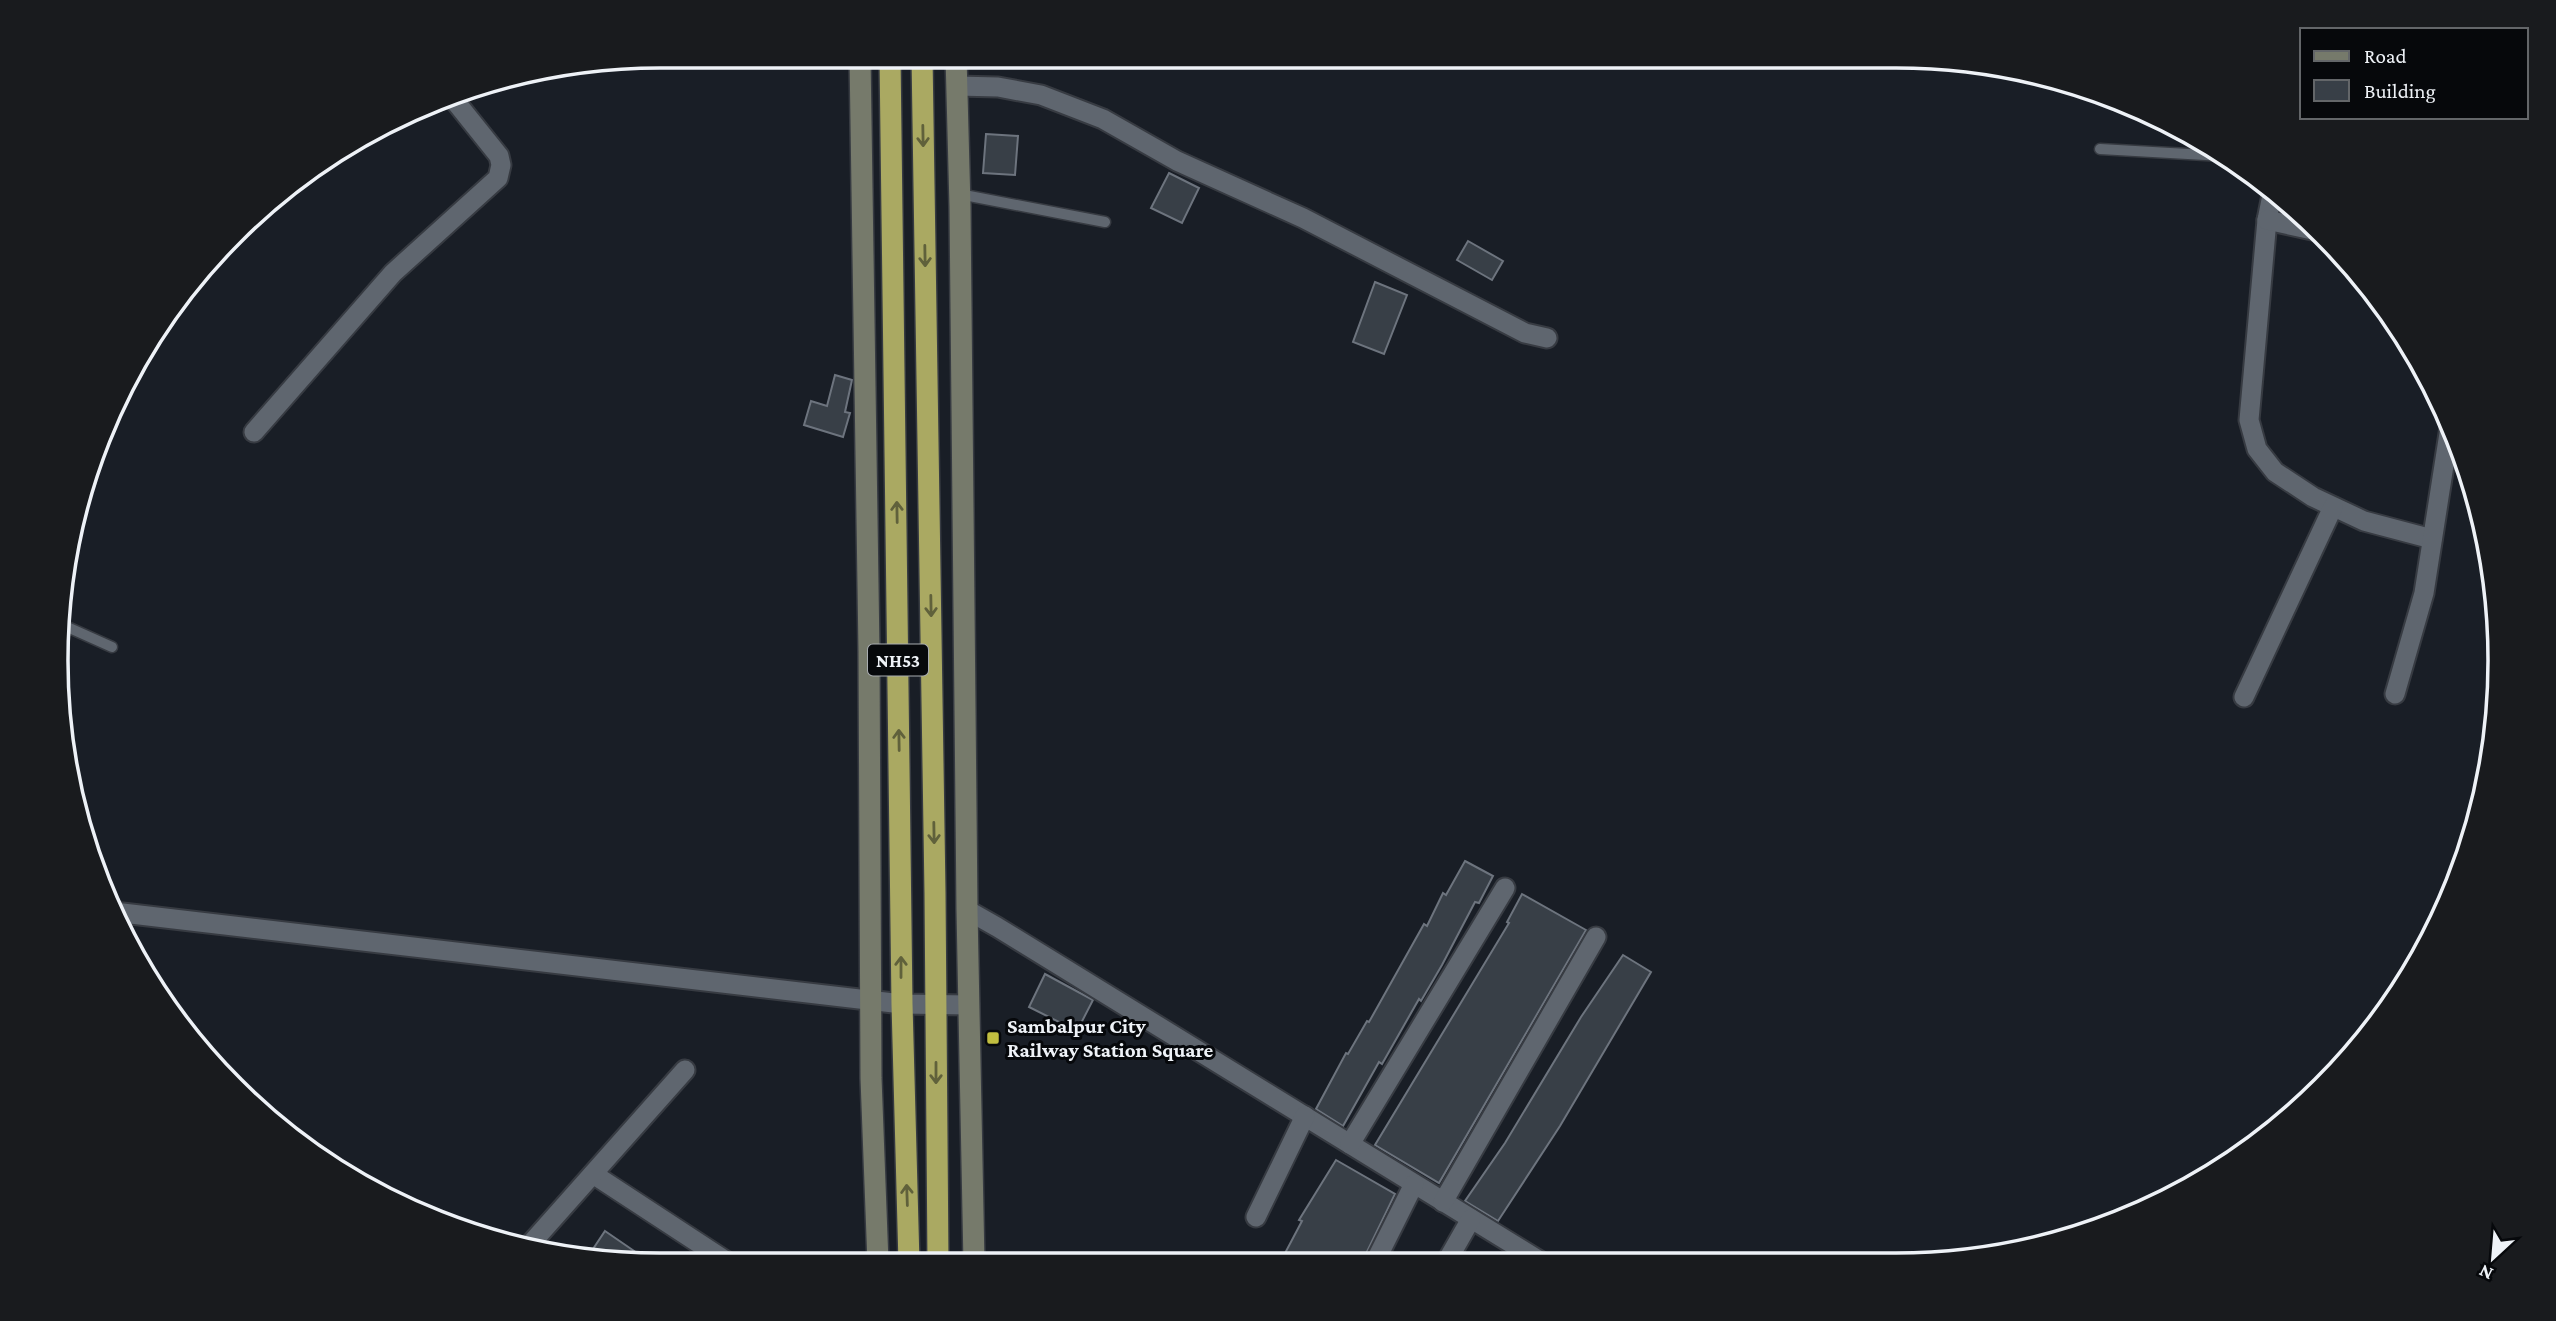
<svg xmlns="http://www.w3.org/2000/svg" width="2556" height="1321" viewBox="0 0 2556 1321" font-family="'Crimson Pro',serif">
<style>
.building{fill:#383f47;stroke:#6d747e;stroke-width:2}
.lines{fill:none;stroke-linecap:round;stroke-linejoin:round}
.lane-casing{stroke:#373b42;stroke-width:13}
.street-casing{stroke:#373b42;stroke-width:23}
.secondary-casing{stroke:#373b42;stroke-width:24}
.highway-casing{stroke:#373b42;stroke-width:24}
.lane{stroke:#5f666f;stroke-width:10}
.street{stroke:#5f666f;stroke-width:19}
.secondary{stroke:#767a6b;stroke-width:21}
.highway{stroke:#aaa962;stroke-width:21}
.oneway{stroke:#60613b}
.poi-dot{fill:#c1be40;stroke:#06080b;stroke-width:2.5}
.labels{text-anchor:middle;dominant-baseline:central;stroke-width:6;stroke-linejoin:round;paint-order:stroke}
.shield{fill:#06080b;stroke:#a8acb0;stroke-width:2}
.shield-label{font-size:19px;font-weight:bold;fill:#eef2f7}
.poi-label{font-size:21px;font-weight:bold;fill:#eef2f7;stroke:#06080b;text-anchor:start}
.rim{fill:none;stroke:#eef2f7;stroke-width:3.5}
</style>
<rect width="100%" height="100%" fill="#191e26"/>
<g class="building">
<polygon points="986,134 1018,136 1015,175 983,173"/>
<polygon points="1169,173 1199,188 1182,223 1151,208"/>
<polygon points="1468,241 1503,261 1492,280 1457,260"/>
<polygon points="1375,282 1407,295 1384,354 1353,342"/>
<polygon points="835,375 852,380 845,412 850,413 843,437 804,425 811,401 827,406"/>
<polygon points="1465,861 1493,876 1479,903 1475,902 1442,965 1421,1001 1419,999 1382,1064 1379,1062 1343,1126 1316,1109 1346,1053 1348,1054 1367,1021 1369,1022 1424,924 1427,926 1443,893 1446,895"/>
<polygon points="1522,894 1586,930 1439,1183 1375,1145 1509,923 1507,922"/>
<polygon points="1623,955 1651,972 1560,1126 1498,1221 1465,1201 1505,1143 1581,1017"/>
<polygon points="1045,974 1093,1000 1077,1031 1029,1007"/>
<polygon points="1336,1160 1395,1194 1363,1260 1296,1262 1284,1255 1302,1221 1299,1220"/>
<polygon points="605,1231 653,1264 621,1264 587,1258"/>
</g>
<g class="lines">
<defs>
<g id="lane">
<polyline points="2100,149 2223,156"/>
<polyline points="959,194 1105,222"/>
<polyline points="65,626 112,647"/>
</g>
<g id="street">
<polyline points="957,86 998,87 1041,95 1103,119 1177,161 1303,218 1525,333 1547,338"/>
<polyline points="2273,190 2267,220 2249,420 2257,449 2275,472 2313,497 2364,521 2432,539"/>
<polyline points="2267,220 2317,231"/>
<polyline points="254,432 393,273 498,178 501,165 499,156 451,96"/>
<polyline points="2395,694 2424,593 2450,427"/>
<polyline points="2244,697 2333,507"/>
<polyline points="967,910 997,927 1540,1261"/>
<polyline points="114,912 902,1004 969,1005"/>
<polyline points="1350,1144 1505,888"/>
<polyline points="593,1174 729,1263"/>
<polyline points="1443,1202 1596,937"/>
<polyline points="1256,1217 1305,1116"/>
<polyline points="527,1248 685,1070"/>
<polyline points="1447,1261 1471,1219"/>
<polyline points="1375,1262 1414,1184"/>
</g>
<g id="secondary">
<polyline points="860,56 869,651 871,1078 878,1263"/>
<polyline points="956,56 960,207 967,910 974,1263"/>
</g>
<g id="highway">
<polyline points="890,56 902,1004 909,1263"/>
<polyline points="922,56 935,893 938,1263"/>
</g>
</defs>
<use href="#lane" class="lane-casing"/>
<use href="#street" class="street-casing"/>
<use href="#secondary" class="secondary-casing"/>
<use href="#highway" class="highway-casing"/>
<use href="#lane" class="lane"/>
<use href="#street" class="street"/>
<use href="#secondary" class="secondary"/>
<use href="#highway" class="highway"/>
</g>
<defs><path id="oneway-shaft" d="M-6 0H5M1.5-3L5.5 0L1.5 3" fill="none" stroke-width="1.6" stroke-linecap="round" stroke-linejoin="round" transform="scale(1.75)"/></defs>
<g class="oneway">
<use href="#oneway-shaft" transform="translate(923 136) rotate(89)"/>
<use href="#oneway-shaft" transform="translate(925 256) rotate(89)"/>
<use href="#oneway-shaft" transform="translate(897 512) rotate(-91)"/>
<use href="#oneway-shaft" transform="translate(931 606) rotate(89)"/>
<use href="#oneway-shaft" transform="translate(899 740) rotate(-91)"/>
<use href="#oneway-shaft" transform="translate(934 833) rotate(89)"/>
<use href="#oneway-shaft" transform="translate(901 967) rotate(-90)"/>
<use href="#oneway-shaft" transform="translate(936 1073) rotate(90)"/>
<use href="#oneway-shaft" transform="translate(907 1195) rotate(-92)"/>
</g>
<rect class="poi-dot" x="986" y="1031" width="14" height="14" rx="3.5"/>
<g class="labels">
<rect class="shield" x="868" y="644.5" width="60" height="31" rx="5"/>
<g class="shield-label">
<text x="898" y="660">NH53</text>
</g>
<g class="poi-label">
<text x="1007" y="1026">Sambalpur City<tspan x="1007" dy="24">Railway Station Square</tspan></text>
</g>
</g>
<path d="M0 0H2556V1321H0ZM660 68H1896A592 592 0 0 1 2488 660V661A592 592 0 0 1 1896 1253H660A592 592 0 0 1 68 661V660A592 592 0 0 1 660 68Z" fill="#191b1e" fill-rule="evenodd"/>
<path class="rim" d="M660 68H1896A592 592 0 0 1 2488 660V661A592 592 0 0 1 1896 1253H660A592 592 0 0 1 68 661V660A592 592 0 0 1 660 68Z"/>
<rect x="2300" y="28" width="228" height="91" fill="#06080b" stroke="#636669" stroke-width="2"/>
<rect x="2314" y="51" width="35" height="10" fill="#767a6b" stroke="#636669" stroke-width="2"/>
<text x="2364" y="63" font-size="21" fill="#eef2f7">Road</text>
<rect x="2314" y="80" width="35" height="21" fill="#383f47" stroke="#636669" stroke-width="2"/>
<text x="2364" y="98" font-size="21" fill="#eef2f7">Building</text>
<g transform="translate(2493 1258) rotate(206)" stroke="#06080b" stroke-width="5" paint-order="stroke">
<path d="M0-5L12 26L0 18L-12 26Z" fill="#eef2f7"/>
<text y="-10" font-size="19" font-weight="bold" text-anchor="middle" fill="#eef2f7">N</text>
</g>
</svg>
